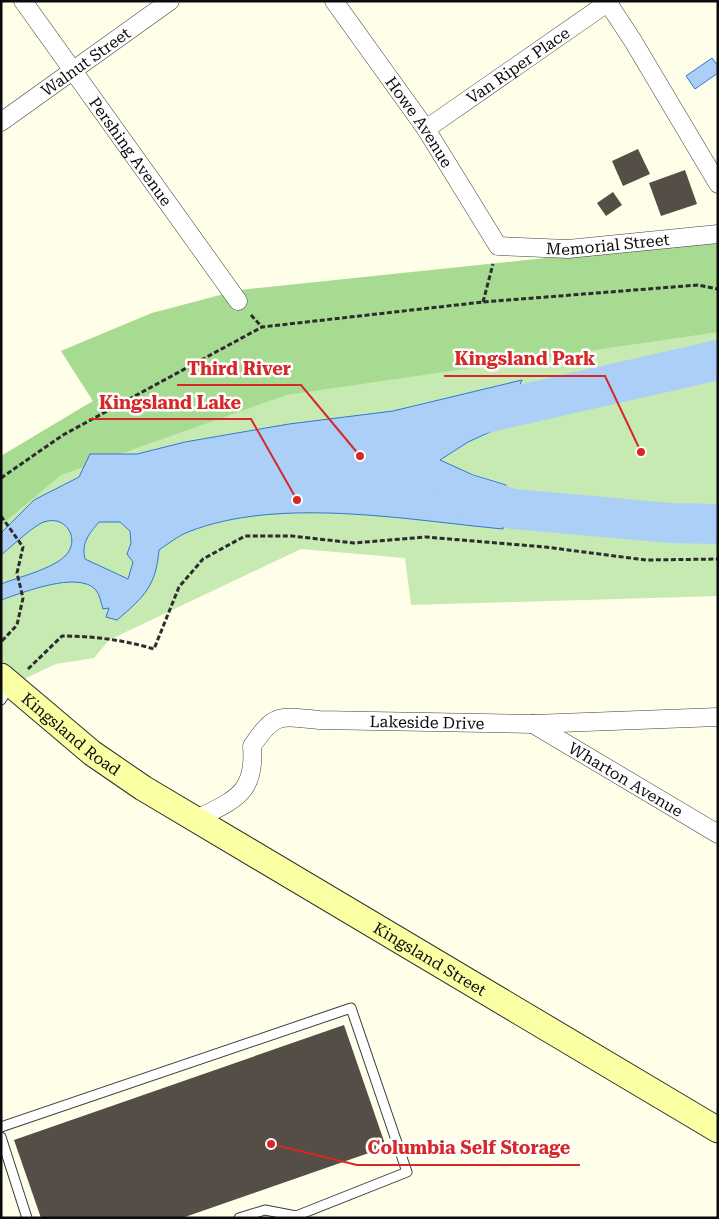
<svg xmlns="http://www.w3.org/2000/svg" width="719" height="1219" viewBox="0 0 719 1219" font-family="'Roboto Serif',serif">
<style>
.green{fill:#c6eab2}
.forest{fill:#a6db91}
.water{fill:#accff8;stroke:#3177d1;fill-rule:evenodd}
.lines{fill:none;stroke-linecap:round;stroke-linejoin:round}
.river{stroke:#accff8;stroke-width:40}
.building{fill:#544e47}
.lane-casing{stroke:#3e3e3e;stroke-width:11}
.street-casing{stroke:#3e3e3e;stroke-width:19}
.secondary-casing{stroke:#2d2d2d;stroke-width:27}
.path{stroke:#2d2d2d;stroke-width:3;stroke-dasharray:5 2.5;stroke-linecap:butt}
.lane{stroke:#fff;stroke-width:9}
.street{stroke:#fff;stroke-width:18}
.secondary{stroke:#faffa4;stroke-width:25}
.labels{text-anchor:middle;dominant-baseline:central;stroke-width:5;stroke-linejoin:round;paint-order:stroke}
.street-label{font-size:16px;fill:#0b0b0b;stroke:#fff}
.leader{fill:none;stroke:#d62828;stroke-width:2}
.callout-dot{fill:#d62828;stroke:#fff;stroke-width:2}
.callout-label{font-size:18px;text-anchor:middle;font-weight:bold;fill:#d62828;stroke:#fff;stroke-width:5;stroke-linejoin:round;paint-order:stroke}
</style>
<rect width="100%" height="100%" fill="#fffee9"/>
<polygon class="green" points="718,240 718,596 411,605 405,558 301,549 109,640 94,658 56,664 11,685 1,676 1,456 93,401 61,351 152,313"/>
<polygon class="forest" points="718,240 718,332 286,395 61,475 1,525 1,456 93,401 61,351 152,313 239,290"/>
<g class="water">
<polygon points="712,58 718,66 718,73 695,89 686,76"/>
<path d="M522,380l-19,46 -35,16 -28,18 33,15 33,10 -3,44c-96,-9 -224,-33 -315,3 -10,4 -20,12 -29,18 -3,36 -15,47 -42,70l-11,-3 3,-9 -6,1c-2,-6 -3,-14 -7,-19 -18,-20 -74,3 -95,10v-16c18,-7 51,-15 64,-28 16,-15 2,-42 -21,-34 -10,3 -34,26 -43,33v-22l33,-33 45,-23 11,-23h47l48,-12 104,-18 104,-13zM99,522h21l10,9 1,12 -4,11 6,8 -5,17 -43,-20c-4,-16 4,-25 14,-37z"/>
</g>
<g class="lines">
<g class="river">
<polyline points="458,419 718,360"/>
<polyline points="453,490 513,509 671,523 718,524"/>
</g>
</g>
<g class="building">
<polygon points="638,149 650,174 623,186 612,161"/>
<polygon points="685,170 697,204 661,216 649,183"/>
<polygon points="613,192 622,205 606,216 597,203"/>
<polygon points="344,1025 386,1147 182,1218 41,1218 14,1140"/>
</g>
<g class="lines">
<defs>
<g id="lane">
<polyline points="1,700 11,685"/>
<polyline points="1,1127 351,1008 407,1172 296,1216 265,1210 239,1218"/>
<polyline points="1,1137 27,1218"/>
</g>
<g id="street">
<path id="s1" d="M23,1l215,300"/>
<path id="s2" d="M334,1l92,128 72,117 70,3 150,-15"/>
<polyline points="608,3 633,41 718,184"/>
<path id="s3" d="M1,122l169,-121"/>
<path id="s4" d="M426,129l184,-128"/>
<path id="s5" d="M533,724l185,110"/>
<path id="s6" d="M195,820c38,-20 61,-25 57,-74 23,-34 28,-30 67,-26l214,4 185,-7"/>
</g>
<g id="secondary">
<path id="s7" d="M1,676l91,77 51,35 575,342"/>
</g>
</defs>
<use href="#lane" class="lane-casing"/>
<use href="#street" class="street-casing"/>
<use href="#secondary" class="secondary-casing"/>
<g class="path">
<polyline points="483,302 493,264"/>
<polyline points="251,315 262,327"/>
<polyline points="1,478 63,435 262,327 483,302 698,285 718,289"/>
<polyline points="1,516 23,547 17,573 23,598 17,625 1,642"/>
<path d="M28,669l34,-33c31,0 62,4 92,13l25,-62 24,-28 42,-23h47l62,7 72,-6 119,10 101,13 72,-1"/>
</g>
<use href="#lane" class="lane"/>
<use href="#street" class="street"/>
<use href="#secondary" class="secondary"/>
</g>
<g class="labels">
<g class="street-label">
<text stroke="none"><textPath href="#s3" startOffset="104">Walnut Street</textPath></text>
<text stroke="none"><textPath href="#s4" startOffset="112">Van Riper Place</textPath></text>
<text stroke="none"><textPath href="#s2" startOffset="148">Howe Avenue</textPath></text>
<text stroke="none"><textPath href="#s1" startOffset="185">Pershing Avenue</textPath></text>
<text stroke="none"><textPath href="#s2" startOffset="405">Memorial Street</textPath></text>
<text stroke="none"><textPath href="#s6" startOffset="290">Lakeside Drive</textPath></text>
<text stroke="none"><textPath href="#s7" startOffset="91">Kingsland Road</textPath></text>
<text stroke="none"><textPath href="#s5" startOffset="108">Wharton Avenue</textPath></text>
<text stroke="none"><textPath href="#s7" startOffset="515">Kingsland Street</textPath></text>
</g>
</g>
<path class="leader" d="M641 452L605 376H444M360 456L301 385H177M297 500L251 419H89M271 1144L357 1165H580"/>
<g class="callout-dot">
<circle cx="641" cy="452" r="5"/>
<circle cx="360" cy="456" r="5"/>
<circle cx="297" cy="500" r="5"/>
<circle cx="271" cy="1144" r="5"/>
</g>
<g class="callout-label">
<text x="525" y="365">Kingsland Park</text>
<text x="239" y="375">Third River</text>
<text x="170" y="409">Kingsland Lake</text>
<text x="469" y="1154">Columbia Self Storage</text>
</g>
<rect width="719" height="1219" fill="none" stroke="#0b0b0b" stroke-width="5"/>
</svg>
